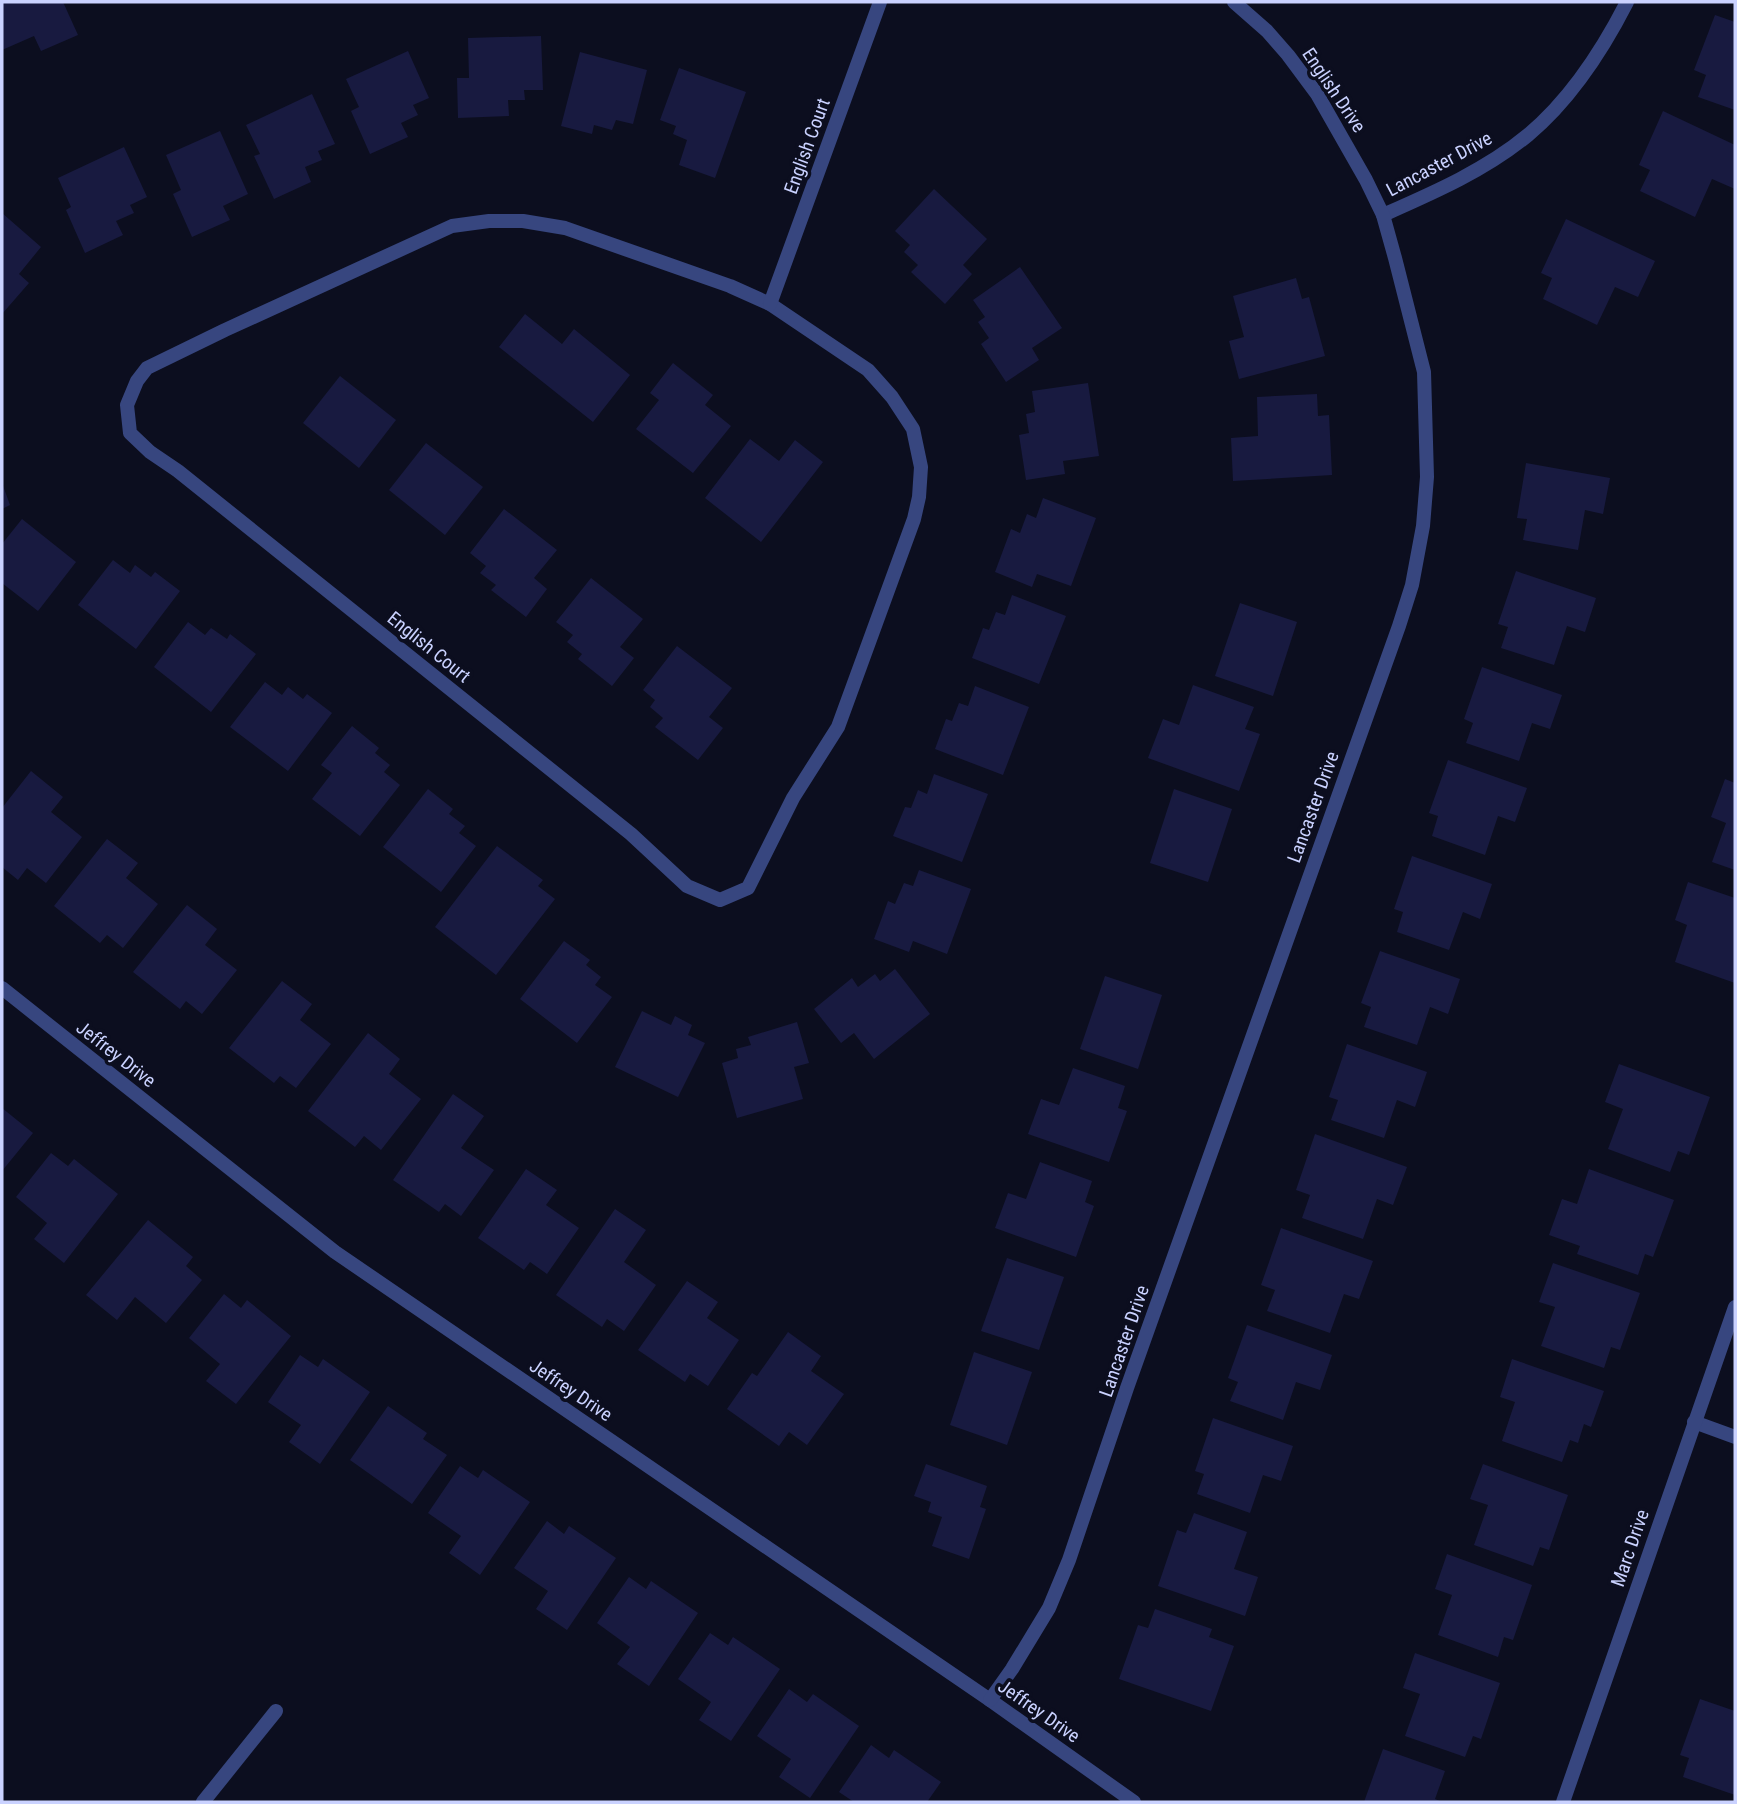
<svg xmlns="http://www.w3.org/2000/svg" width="1737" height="1804" viewBox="0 0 1737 1804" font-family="'Roboto Condensed',sans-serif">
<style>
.building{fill:#181a40}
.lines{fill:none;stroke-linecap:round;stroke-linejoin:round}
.service{stroke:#37467f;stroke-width:14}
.minor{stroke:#37467f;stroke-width:14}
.labels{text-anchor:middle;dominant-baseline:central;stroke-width:7;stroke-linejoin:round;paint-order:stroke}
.street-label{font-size:19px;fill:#cad2ff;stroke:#0c0e1f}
</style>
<rect width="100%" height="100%" fill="#0c0e1f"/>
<g class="building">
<polygon points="2,2 63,2 78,35 41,51 34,36 2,50"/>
<polygon points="1715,15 1735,22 1735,110 1698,97 1706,75 1694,70"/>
<polygon points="541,36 543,90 524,90 525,100 508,100 509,116 458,118 457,78 469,78 468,38"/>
<polygon points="408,51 429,98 413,105 418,115 401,123 408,137 370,154 351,111 359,107 346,79"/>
<polygon points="580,52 647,70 633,124 616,120 612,130 594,125 592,134 561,126"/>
<polygon points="679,68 746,92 715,178 679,165 687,140 673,134 676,126 660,120"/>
<polygon points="312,94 335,144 318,151 322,160 305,167 311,182 274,199 254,156 260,154 246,125"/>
<polygon points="1663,111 1735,145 1735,189 1712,179 1695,217 1640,191 1650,170 1639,165"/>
<polygon points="220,131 248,194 223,206 230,220 192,237 173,194 181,190 166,155"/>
<polygon points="124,147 147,197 130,205 134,213 116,221 123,235 85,253 66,210 71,207 58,178"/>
<polygon points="934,189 987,239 963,265 972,274 945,304 911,272 918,265 904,252 910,245 895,231"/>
<polygon points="2,213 41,247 19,274 29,283 2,314"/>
<polygon points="1566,219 1655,261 1638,297 1615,287 1597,325 1543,299 1552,278 1541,273"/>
<polygon points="1020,267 1062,328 1032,348 1039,360 1006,382 981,344 989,338 978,322 985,317 973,300"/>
<polygon points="1296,278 1302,299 1309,297 1325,356 1239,379 1229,341 1244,337 1233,296"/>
<polygon points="525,314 562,344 574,329 630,375 593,422 499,347"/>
<polygon points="673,363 713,395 705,405 731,426 693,473 636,429 659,400 650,393"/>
<polygon points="340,376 396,420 359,468 303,423"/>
<polygon points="1088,383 1099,456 1063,461 1065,474 1026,480 1019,435 1029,433 1026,414 1035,412 1032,391"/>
<polygon points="1317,394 1318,416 1329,415 1332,475 1233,481 1231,438 1258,436 1257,397"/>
<polygon points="750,439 779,461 795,440 823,462 761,542 705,498"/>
<polygon points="426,443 483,487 445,535 389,490"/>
<polygon points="1526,463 1610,478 1603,514 1585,510 1578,550 1523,540 1527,519 1517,518"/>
<polygon points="2,483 10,505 2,509"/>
<polygon points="1043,498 1096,518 1071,586 1037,574 1032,587 995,572 1011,529 1020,533 1027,514 1036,518"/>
<polygon points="504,509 557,550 534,578 547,589 526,617 491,590 496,585 480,573 486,566 470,553"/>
<polygon points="22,519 76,562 38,611 2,583 2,544"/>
<polygon points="113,560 130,573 135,565 151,577 155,572 180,591 136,649 78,605"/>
<polygon points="1516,571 1596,598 1585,632 1567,626 1554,665 1501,648 1508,627 1498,624"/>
<polygon points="591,578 643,619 620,647 634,658 612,686 578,659 582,654 567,642 573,635 556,622"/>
<polygon points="1012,595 1066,616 1039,684 972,658 983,628 989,630 996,612 1005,615"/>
<polygon points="1240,603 1297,622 1273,696 1215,676"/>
<polygon points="188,622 205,635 211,628 227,639 230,634 256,654 211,712 154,667"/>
<polygon points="677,646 732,688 709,717 723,728 698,760 655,727 663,718 650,707 655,700 643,690"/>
<polygon points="1482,667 1562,695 1550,729 1532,723 1519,761 1466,743 1473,723 1464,719"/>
<polygon points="265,682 282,695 288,687 303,699 307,694 332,713 288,771 230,727"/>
<polygon points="1193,685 1254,707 1245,729 1260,734 1239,791 1148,758 1163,719 1179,725"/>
<polygon points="975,686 1029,707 1003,775 935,749 946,719 952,721 959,703 968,706"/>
<polygon points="352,726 379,748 375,753 390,765 384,772 400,785 360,836 312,799 332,773 321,765"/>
<polygon points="1448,760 1527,788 1515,822 1498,816 1485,855 1432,836 1438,816 1429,813"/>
<polygon points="31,771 63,797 51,812 82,837 46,883 27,868 18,880 2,867 2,808"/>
<polygon points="934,774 988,794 962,862 893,836 905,807 911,808 918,790 927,794"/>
<polygon points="1725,779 1735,783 1735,870 1712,862 1726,823 1711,817"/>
<polygon points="428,789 453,809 449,814 465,826 459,833 476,846 441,892 383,847"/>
<polygon points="1174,789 1232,809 1208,882 1150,863"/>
<polygon points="107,839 138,863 126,878 158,904 123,948 107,935 100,943 54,906"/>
<polygon points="497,846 543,880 538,886 555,899 496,975 435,927"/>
<polygon points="1412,856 1492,884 1480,919 1463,912 1449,950 1397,932 1403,912 1394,909"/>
<polygon points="919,870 971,889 947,954 913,941 909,952 874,939 888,901 895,904 904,883 913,886"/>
<polygon points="1688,882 1735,898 1735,983 1675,962 1687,925 1675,920"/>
<polygon points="187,905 217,929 205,945 237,970 202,1014 186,1001 180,1009 133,972"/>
<polygon points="564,941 590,960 586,965 601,977 595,985 612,997 577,1043 520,999"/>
<polygon points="1380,951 1460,979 1448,1014 1430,1007 1417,1045 1364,1027 1371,1007 1361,1003"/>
<polygon points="895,969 930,1014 874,1059 854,1033 841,1043 814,1009 852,978 858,987 875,974 880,981"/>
<polygon points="1105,976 1162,995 1138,1069 1080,1049"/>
<polygon points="282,981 312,1004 300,1020 331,1044 296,1088 280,1076 274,1083 229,1048"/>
<polygon points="642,1011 671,1025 675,1016 692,1025 688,1035 705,1043 678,1097 615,1067"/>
<polygon points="797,1022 809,1063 794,1067 803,1099 737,1118 722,1063 738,1058 736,1049 751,1045 748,1037"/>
<polygon points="368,1033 400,1059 389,1074 421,1099 381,1150 364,1136 355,1147 308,1111"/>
<polygon points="1347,1044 1427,1072 1415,1107 1397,1100 1384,1138 1331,1120 1338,1100 1329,1097"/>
<polygon points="1619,1064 1710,1097 1689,1155 1678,1151 1670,1172 1608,1149 1623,1109 1605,1102"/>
<polygon points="1073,1068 1125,1086 1118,1108 1127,1111 1109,1162 1028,1134 1041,1099 1059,1105"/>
<polygon points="453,1094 484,1116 461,1148 494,1170 461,1216 445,1204 439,1212 393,1180"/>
<polygon points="2,1108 33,1133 2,1171"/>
<polygon points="1315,1134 1407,1167 1393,1205 1377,1199 1363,1239 1302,1218 1310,1195 1296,1190"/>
<polygon points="51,1153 68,1166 74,1159 118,1194 64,1263 34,1239 47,1223 16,1197"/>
<polygon points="1040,1162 1092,1181 1085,1202 1094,1206 1076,1257 995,1228 1008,1193 1026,1199"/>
<polygon points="526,1169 557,1190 546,1205 579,1228 547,1274 530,1262 524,1270 478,1238"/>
<polygon points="1589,1169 1674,1200 1653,1257 1645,1254 1638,1275 1577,1254 1580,1246 1549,1235 1562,1199 1577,1204"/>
<polygon points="615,1209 646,1230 624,1262 656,1285 624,1331 607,1319 602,1327 556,1295"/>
<polygon points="148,1220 193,1257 186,1266 202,1280 166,1323 135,1297 117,1320 86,1295"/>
<polygon points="1281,1228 1373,1261 1359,1299 1344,1294 1330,1333 1267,1311 1275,1290 1261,1285"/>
<polygon points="1007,1258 1064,1277 1039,1350 981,1331"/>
<polygon points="1553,1263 1640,1293 1620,1350 1611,1347 1604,1368 1541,1346 1555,1307 1539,1302"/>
<polygon points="687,1281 718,1302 707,1318 739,1340 708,1386 690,1374 685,1382 638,1350"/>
<polygon points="224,1294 241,1308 247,1300 291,1336 236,1404 206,1381 220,1364 189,1338"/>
<polygon points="1247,1325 1332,1355 1320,1390 1296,1382 1283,1420 1230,1401 1238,1382 1228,1378"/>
<polygon points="788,1332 821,1356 811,1371 844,1394 807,1445 789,1432 779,1446 727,1409 752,1373 757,1376"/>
<polygon points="974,1352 1032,1372 1007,1445 950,1425"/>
<polygon points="300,1355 318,1367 323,1359 370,1392 320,1464 289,1442 301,1425 268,1402"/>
<polygon points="1512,1359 1604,1391 1591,1427 1584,1424 1578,1443 1570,1440 1562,1462 1502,1441 1515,1402 1500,1397"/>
<polygon points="388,1406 427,1433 423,1439 447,1455 412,1504 350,1460"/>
<polygon points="1213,1418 1293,1446 1281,1481 1263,1475 1250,1513 1197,1494 1204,1474 1195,1471"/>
<polygon points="926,1464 987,1486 980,1507 986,1509 969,1559 932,1546 942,1517 928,1512 931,1502 914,1496"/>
<polygon points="1483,1464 1568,1495 1549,1550 1540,1547 1533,1566 1474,1545 1488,1505 1470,1499"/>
<polygon points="460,1466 478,1478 483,1470 530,1502 480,1575 449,1553 461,1536 428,1513"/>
<polygon points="1194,1513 1247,1532 1234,1569 1258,1577 1245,1616 1158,1586 1177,1530 1186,1533"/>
<polygon points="547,1521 564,1534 569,1526 616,1558 567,1630 536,1609 548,1591 514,1568"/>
<polygon points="1447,1554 1532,1585 1513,1640 1504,1637 1498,1657 1438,1635 1452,1595 1435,1589"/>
<polygon points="629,1577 646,1589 651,1581 698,1613 649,1686 617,1664 630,1647 597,1623"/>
<polygon points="1155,1609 1212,1629 1209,1637 1234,1646 1211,1711 1119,1679 1138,1625 1148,1628"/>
<polygon points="710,1633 728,1645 733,1637 780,1669 731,1741 699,1720 711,1702 678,1679"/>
<polygon points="1415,1653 1500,1683 1481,1739 1473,1736 1465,1757 1405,1736 1420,1694 1403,1688"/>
<polygon points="789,1689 807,1702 813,1694 859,1726 810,1798 779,1777 791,1759 757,1736"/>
<polygon points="1700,1699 1735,1711 1735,1795 1683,1777 1689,1758 1680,1755"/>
<polygon points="871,1745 889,1758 894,1750 941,1782 927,1802 854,1802 839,1792"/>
<polygon points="1383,1749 1445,1771 1435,1799 1442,1802 1364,1802"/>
</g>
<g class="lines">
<polyline class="service" points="203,1802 276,1711"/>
<g class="minor">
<path d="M1383,215c50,-22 103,-45 145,-80 43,-36 74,-84 99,-133"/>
<polygon points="489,221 523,221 565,228 730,286 770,304 868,370 892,397 913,429 921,467 919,497 914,519 838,727 793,798 748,888 720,900 687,886 631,834 178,471 150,452 130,433 127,405 137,381 147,368 225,330 452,226"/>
<polyline points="770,304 880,2"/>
<polyline points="2,988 335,1252 990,1700 1134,1802"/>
<polyline points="1694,1422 1735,1437"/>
<polyline points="990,1700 1012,1669 1049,1608 1069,1560 1127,1388 1399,626 1412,585 1423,526 1427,477 1424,372 1395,258 1383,215 1366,180 1317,94 1288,55 1267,31 1234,2"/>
<polyline points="1563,1802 1735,1307"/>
</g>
</g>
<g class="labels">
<g class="street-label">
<text transform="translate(1334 90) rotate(56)">English Drive</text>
<text transform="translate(807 146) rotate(-70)">English Court</text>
<text transform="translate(1439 164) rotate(-28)">Lancaster Drive</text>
<text transform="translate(429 647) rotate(39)">English Court</text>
<text transform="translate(1313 807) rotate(-70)">Lancaster Drive</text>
<text transform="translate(116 1054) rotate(38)">Jeffrey Drive</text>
<text transform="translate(1124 1341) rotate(-71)">Lancaster Drive</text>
<text transform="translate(571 1390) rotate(34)">Jeffrey Drive</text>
<text transform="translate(1630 1548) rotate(-71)">Marc Drive</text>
<text transform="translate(1039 1711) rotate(35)">Jeffrey Drive</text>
</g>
</g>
<rect width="1737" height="1804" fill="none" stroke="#cad2ff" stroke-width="7"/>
</svg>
